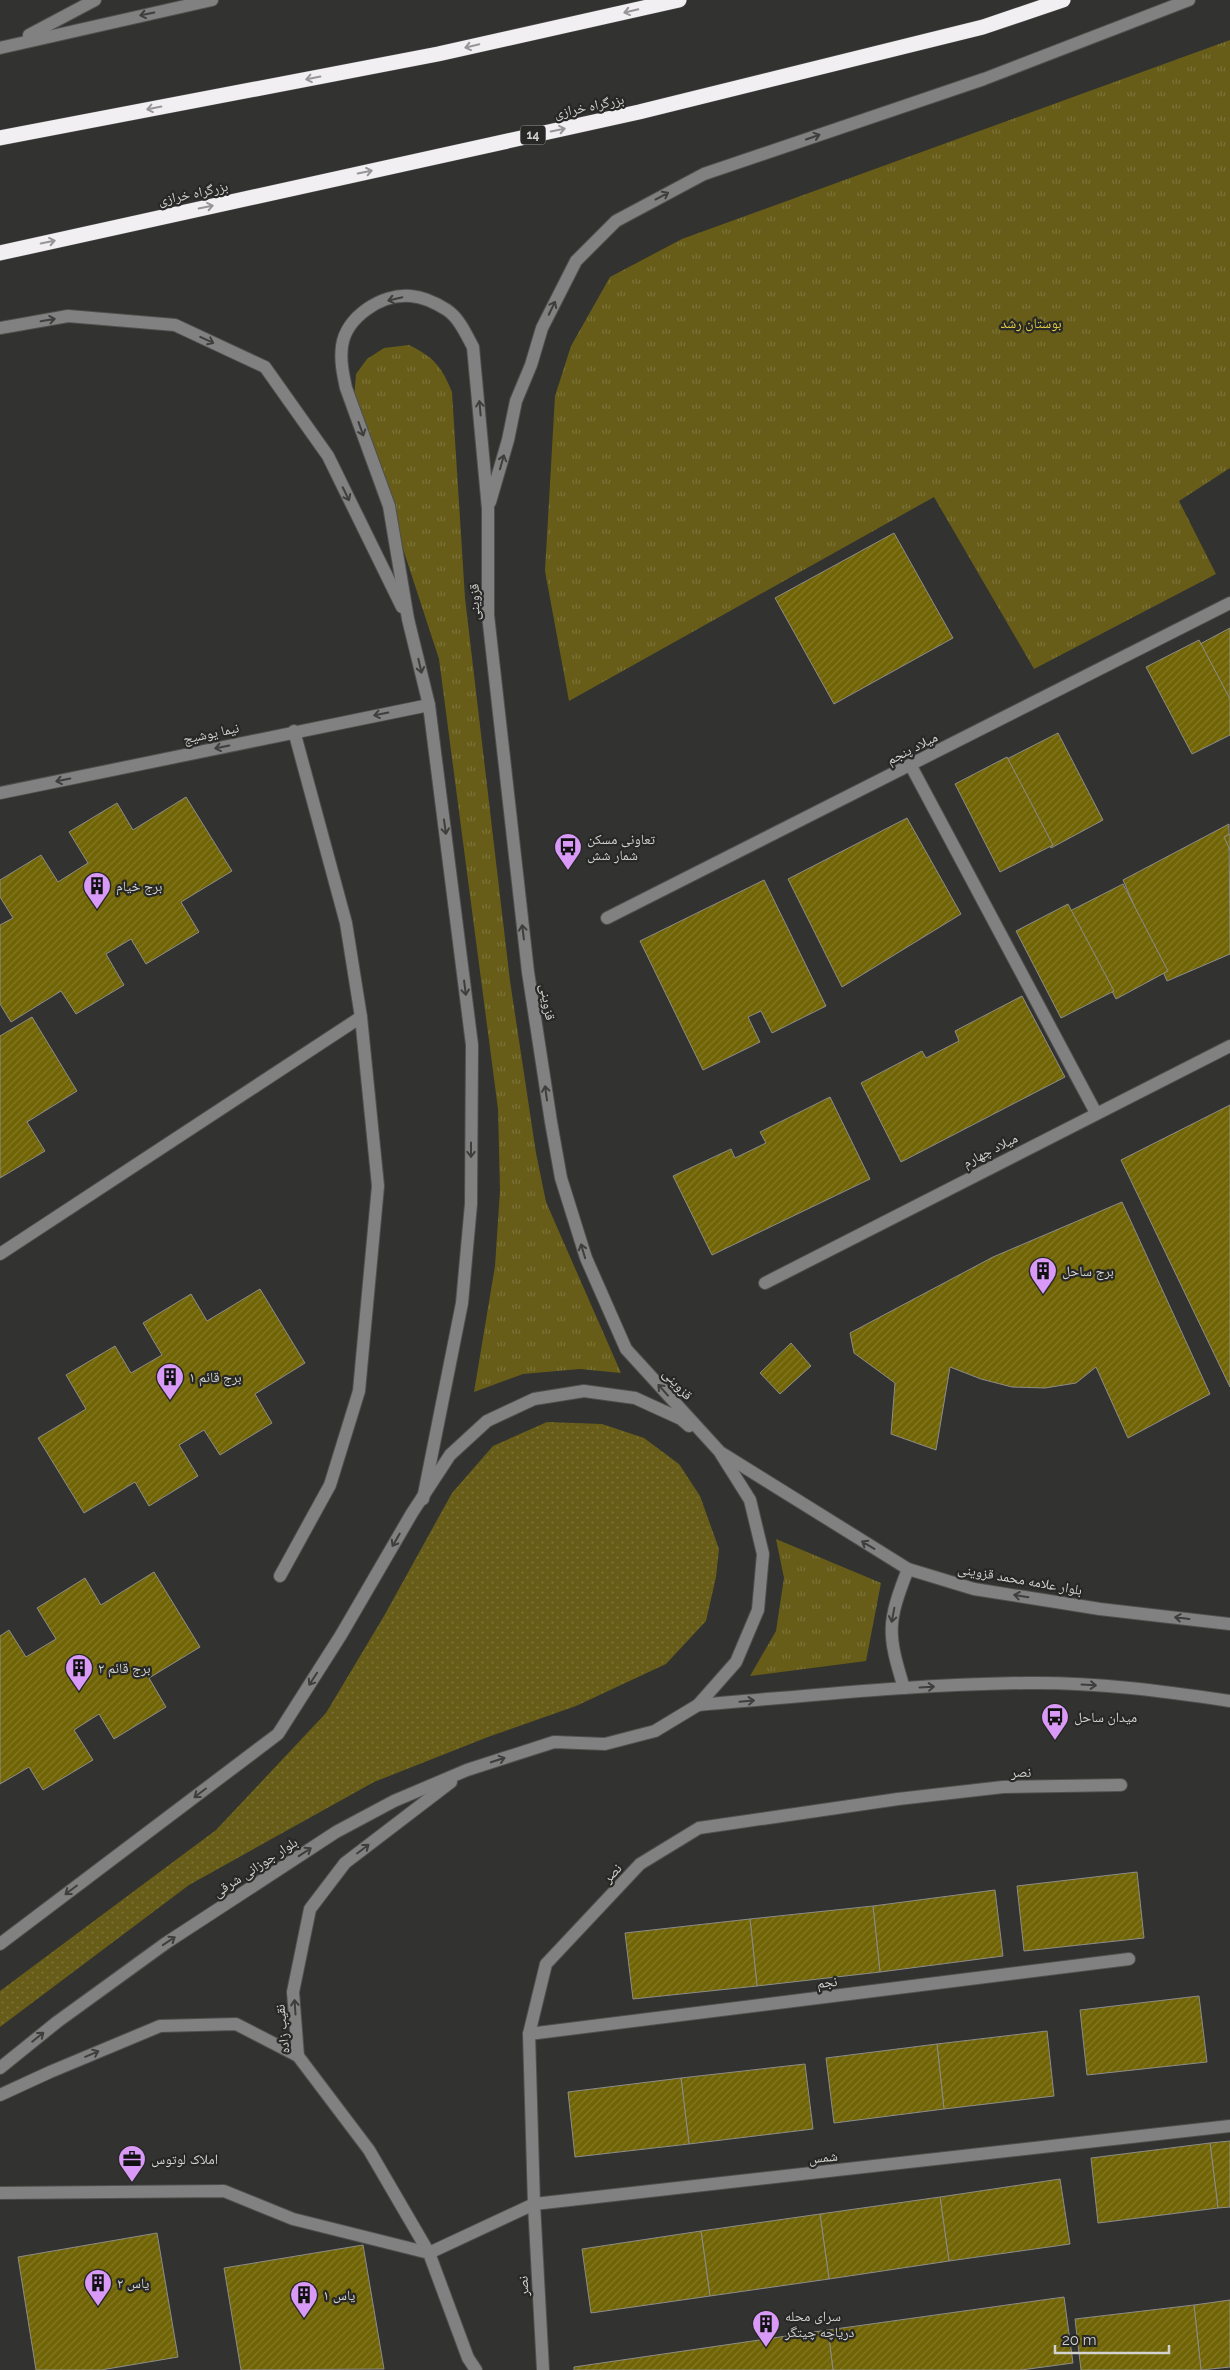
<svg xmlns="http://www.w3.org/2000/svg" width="1230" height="2370" viewBox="0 0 1230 2370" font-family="Raleway,'Noto Naskh Arabic',sans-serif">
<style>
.park{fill:url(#park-tufts)}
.garden{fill:url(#garden-dots)}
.building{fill:url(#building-hatch);stroke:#8d8c89}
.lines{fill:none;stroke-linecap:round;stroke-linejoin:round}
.minor-casing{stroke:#4f4f4d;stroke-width:14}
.highway-casing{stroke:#4f4f4d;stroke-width:16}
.minor{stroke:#828182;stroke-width:12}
.highway{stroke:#f1eff2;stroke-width:15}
.oneway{stroke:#979596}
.oneway2{stroke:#3e3e3d}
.labels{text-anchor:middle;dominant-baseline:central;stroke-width:4.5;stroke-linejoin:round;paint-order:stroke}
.shield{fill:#282826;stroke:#9f9f9d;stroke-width:1}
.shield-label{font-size:12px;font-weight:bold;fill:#d2d2d0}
.street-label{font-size:14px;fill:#d2d2d0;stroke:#282826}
.park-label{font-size:14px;fill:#e5d040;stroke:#282826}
.poi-label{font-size:14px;fill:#d2d2d0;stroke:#282826;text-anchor:start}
</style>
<defs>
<pattern id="park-tufts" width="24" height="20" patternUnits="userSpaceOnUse" patternTransform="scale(1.25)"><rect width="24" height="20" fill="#675d19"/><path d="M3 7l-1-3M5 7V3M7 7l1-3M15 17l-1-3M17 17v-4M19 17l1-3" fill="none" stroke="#7c7339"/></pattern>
<pattern id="garden-dots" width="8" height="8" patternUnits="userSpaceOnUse" patternTransform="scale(1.25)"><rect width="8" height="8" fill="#675d19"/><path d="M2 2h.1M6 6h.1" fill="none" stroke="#7c7339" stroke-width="1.8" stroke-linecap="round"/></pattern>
<pattern id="building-hatch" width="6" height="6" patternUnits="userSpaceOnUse" patternTransform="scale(1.25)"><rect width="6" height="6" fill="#706405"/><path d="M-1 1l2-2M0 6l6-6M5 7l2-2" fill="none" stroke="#847928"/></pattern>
</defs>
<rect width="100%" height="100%" fill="#323230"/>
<g class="park">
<polygon points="1230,40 1230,468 1179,501 1216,574 1034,669 934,497 569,701 545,571 555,396 571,346 610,277 682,239"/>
<path d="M409,345c25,12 33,22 43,47l13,206 45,383 26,172 10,49 75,171 -41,-4 -57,5 -49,18 21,-126 5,-75 -2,-82 -59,-450 -85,-260 2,-25 11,-15 17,-11z"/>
<polygon points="776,1539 881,1583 866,1661 750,1676 776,1631 784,1578"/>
</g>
<polygon class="garden" points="547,1422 602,1424 644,1438 679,1464 700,1496 719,1549 716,1577 706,1621 666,1664 576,1706 488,1737 374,1782 189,1885 0,2027 0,1991 216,1830 326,1713 384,1616 452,1493 493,1446"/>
<g class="building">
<polygon points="894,533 953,638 834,704 775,598"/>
<polygon points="1230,628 1230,701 1200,644"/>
<polygon points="1199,640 1230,699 1230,735 1192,754 1146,667"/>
<polygon points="1058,733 1103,820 1051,848 1005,760"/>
<polygon points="1007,757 1053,845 1000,872 955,784"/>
<polygon points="186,797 232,871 181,902 199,932 146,964 131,939 106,954 124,985 76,1014 61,991 11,1022 0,1004 0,925 13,918 0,897 0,880 41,855 58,882 88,863 69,832 117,803 133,830"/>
<polygon points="907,818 961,914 842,987 788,879"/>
<polygon points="1229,824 1230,954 1167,981 1123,880"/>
<polygon points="1230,834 1230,850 1224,837"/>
<polygon points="764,880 826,1006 772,1033 761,1011 748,1017 760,1042 703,1070 640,941"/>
<polygon points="1123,884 1168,971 1116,999 1070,911"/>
<polygon points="1068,904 1114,991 1061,1018 1016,931"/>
<polygon points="1022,996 1065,1077 901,1162 861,1083 922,1051 926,1058 959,1041 955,1031"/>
<polygon points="32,1017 77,1091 27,1122 45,1151 0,1178 0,1036"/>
<polygon points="830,1097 870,1179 712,1255 673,1176 731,1149 735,1158 766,1143 760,1132"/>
<polygon points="1230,1105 1230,1387 1121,1160"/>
<polygon points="1122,1202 1210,1394 1128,1438 1096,1367 1076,1383 1045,1388 1012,1387 981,1379 950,1367 936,1450 891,1434 895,1383 854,1353 850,1333 993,1257"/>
<polygon points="260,1289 305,1363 255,1394 272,1423 220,1455 204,1430 179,1445 198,1476 149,1506 135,1482 84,1513 38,1438 86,1409 66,1375 115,1346 131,1373 162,1355 143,1323 191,1294 207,1321"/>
<polygon points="791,1343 811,1366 780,1394 760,1373"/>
<polygon points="154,1572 200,1647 149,1678 166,1707 114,1739 99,1714 74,1730 93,1760 43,1790 29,1767 0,1784 0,1636 9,1630 26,1657 56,1639 37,1608 85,1578 101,1605"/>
<polygon points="1137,1872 1144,1938 1024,1951 1017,1886"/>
<polygon points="995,1890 1003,1956 880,1972 873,1906"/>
<polygon points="873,1906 880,1972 757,1986 750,1919"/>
<polygon points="750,1919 757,1986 633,1999 625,1933"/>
<polygon points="1199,1996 1207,2062 1087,2075 1080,2010"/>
<polygon points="1047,2031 1054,2096 944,2109 937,2044"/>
<polygon points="937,2044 944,2109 834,2123 826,2058"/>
<polygon points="805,2064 813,2129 689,2144 681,2078"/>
<polygon points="681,2078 689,2144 575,2157 568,2092"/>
<polygon points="1230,2141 1230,2207 1218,2208 1210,2143"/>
<polygon points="1210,2143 1218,2208 1098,2223 1091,2158"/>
<polygon points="1060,2179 1070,2244 949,2261 940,2197"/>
<polygon points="940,2197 949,2261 829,2279 820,2214"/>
<polygon points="820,2214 829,2279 710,2296 701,2231"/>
<polygon points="701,2231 710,2296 591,2313 582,2249"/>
<polygon points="157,2233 178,2357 101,2370 36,2370 18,2257"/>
<polygon points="363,2245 384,2369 241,2370 224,2268"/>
<polygon points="1064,2297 1073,2363 1021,2370 833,2370 828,2330"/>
<polygon points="1230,2300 1230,2367 1201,2370 1194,2305"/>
<polygon points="1194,2305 1201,2370 1081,2370 1075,2319"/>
<polygon points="828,2330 833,2370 574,2370 574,2367"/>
</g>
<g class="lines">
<defs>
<g id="minor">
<polyline points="29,35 95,0"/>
<polyline points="0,48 212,0"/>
<polyline points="0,328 68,316 175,325 265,367 328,456 402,607"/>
<polyline points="490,502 508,440 516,401 531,365 542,328 576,261 616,221 704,174 984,79 1189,0"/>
<polyline points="911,766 1096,1113"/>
<polyline points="0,793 429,705"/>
<polyline points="607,918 1230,603"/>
<polyline points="0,1254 361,1017"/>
<polyline points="765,1283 1230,1046"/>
<path d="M423,1499l39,-196 9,-99 1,-159 -43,-340 -21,-86 -19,-113 -43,-118c-3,-14 -6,-27 -4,-42 4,-29 40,-53 69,-50 13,1 25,7 36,14 12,8 19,24 26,37l15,162v106l40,357 23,150 10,56 25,80 40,91 94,103 188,117 66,20 126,20 130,15"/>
<polyline points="280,1576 330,1485 359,1391 378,1186 361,1017 346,923 294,731"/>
<path d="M904,1688c-17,-55 -17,-65 4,-119"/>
<path d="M698,1705c110,-9 219,-21 329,-22 68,-1 136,8 203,18"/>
<polyline points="451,1782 345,1863 310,1909 293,1992 298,2056 369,2150 429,2253 468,2358 476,2370"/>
<polyline points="0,1944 278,1734 341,1635 412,1513 450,1455 487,1421 534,1399 584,1391 635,1398 681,1419 689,1426"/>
<polyline points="529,2034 1129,1959"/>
<polyline points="0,2068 57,2022 166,1943 336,1832 394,1801 467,1770 554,1742 605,1744 655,1731 698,1705 736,1662 758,1610 763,1554 750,1500 721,1454"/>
<polyline points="0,2095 50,2072 160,2026 236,2024 298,2056"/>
<polyline points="0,2193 224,2191 293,2219 429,2253 534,2204 1230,2126"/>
<polyline points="543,2370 534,2204 529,2034 546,1964 640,1864 699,1828 898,1799 1003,1787 1121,1785"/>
</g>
<g id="highway">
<polyline points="0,138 438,54 679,0"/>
<polyline points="0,253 639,112 983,27 1063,0"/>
</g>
</defs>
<use href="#minor" class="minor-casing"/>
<use href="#highway" class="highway-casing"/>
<use href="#minor" class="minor"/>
<use href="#highway" class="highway"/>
</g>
<defs><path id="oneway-shaft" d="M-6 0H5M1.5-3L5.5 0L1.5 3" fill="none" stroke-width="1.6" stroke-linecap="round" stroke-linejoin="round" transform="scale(1.25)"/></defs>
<g class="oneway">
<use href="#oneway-shaft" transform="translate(631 11) rotate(167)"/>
<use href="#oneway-shaft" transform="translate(472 46) rotate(167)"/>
<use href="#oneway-shaft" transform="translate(313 78) rotate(169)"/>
<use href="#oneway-shaft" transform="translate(154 108) rotate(169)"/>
<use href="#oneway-shaft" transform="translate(558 130) rotate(-12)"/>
<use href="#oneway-shaft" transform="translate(365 172) rotate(-12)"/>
<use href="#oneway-shaft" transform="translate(206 207) rotate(-12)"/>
<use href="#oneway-shaft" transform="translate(48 242) rotate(-12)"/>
</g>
<g class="oneway2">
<use href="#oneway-shaft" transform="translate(147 14) rotate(168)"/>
<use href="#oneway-shaft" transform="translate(813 137) rotate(-19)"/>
<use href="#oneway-shaft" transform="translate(662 196) rotate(-28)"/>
<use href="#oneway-shaft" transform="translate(395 299) rotate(167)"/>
<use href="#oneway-shaft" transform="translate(552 308) rotate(-64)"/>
<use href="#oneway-shaft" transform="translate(48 320) rotate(-10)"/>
<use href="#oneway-shaft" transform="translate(207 340) rotate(25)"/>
<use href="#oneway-shaft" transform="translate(480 408) rotate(-95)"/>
<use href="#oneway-shaft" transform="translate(361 429) rotate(70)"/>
<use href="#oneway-shaft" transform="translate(502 462) rotate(-74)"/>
<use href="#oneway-shaft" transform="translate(346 494) rotate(64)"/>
<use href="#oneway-shaft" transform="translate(420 666) rotate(77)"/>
<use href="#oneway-shaft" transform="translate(381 714) rotate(169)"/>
<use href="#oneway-shaft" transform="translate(222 747) rotate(168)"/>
<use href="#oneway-shaft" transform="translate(63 780) rotate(168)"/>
<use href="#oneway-shaft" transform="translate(445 827) rotate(82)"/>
<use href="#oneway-shaft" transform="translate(523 932) rotate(-97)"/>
<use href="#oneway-shaft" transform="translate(465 988) rotate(83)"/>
<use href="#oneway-shaft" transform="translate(546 1093) rotate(-98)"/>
<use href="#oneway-shaft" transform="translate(471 1150) rotate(90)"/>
<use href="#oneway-shaft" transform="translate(583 1251) rotate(-107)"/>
<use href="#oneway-shaft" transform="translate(663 1390) rotate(-132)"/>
<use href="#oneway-shaft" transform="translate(396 1540) rotate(120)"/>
<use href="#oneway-shaft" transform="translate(868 1545) rotate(-149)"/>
<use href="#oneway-shaft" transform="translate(1021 1596) rotate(-171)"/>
<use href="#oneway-shaft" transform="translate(893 1615) rotate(101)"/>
<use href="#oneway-shaft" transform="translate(1182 1618) rotate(-173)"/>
<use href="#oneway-shaft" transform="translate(313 1679) rotate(123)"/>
<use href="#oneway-shaft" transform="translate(1089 1685) rotate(3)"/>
<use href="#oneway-shaft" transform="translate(927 1687) rotate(-3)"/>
<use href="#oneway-shaft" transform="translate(747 1701) rotate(-5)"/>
<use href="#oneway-shaft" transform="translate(498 1760) rotate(-18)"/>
<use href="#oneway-shaft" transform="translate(200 1793) rotate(143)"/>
<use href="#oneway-shaft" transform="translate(363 1849) rotate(-37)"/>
<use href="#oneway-shaft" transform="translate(305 1852) rotate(-33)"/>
<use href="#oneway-shaft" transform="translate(71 1890) rotate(143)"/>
<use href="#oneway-shaft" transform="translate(169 1941) rotate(-34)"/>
<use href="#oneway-shaft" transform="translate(295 2007) rotate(-94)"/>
<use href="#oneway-shaft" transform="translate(38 2037) rotate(-39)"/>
<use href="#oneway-shaft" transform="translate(92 2054) rotate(-23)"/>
</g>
<defs>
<symbol id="bus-pin" viewBox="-11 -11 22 30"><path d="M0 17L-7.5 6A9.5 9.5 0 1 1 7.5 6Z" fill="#d99af7" stroke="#282826"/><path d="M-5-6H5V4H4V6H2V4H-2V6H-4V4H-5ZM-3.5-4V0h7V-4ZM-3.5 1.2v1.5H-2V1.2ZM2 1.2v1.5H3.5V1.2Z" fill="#111"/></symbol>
<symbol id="building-pin" viewBox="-11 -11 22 30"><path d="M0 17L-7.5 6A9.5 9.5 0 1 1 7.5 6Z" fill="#d99af7" stroke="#282826"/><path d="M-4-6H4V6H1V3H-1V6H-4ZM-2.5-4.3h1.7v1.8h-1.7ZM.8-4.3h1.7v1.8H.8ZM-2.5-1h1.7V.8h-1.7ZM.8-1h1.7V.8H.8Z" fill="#111"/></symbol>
<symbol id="office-pin" viewBox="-11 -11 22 30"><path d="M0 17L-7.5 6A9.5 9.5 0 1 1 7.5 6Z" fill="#d99af7" stroke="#282826"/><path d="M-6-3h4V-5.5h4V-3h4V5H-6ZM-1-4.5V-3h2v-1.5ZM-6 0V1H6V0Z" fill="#111"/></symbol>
</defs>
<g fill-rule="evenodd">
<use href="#bus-pin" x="552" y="831" width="32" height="43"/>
<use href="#building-pin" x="81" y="870" width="32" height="43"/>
<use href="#building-pin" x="1027" y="1255" width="32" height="43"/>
<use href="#building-pin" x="154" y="1361" width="32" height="43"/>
<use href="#building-pin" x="63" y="1652" width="32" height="43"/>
<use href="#bus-pin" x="1039" y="1701" width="32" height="43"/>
<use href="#office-pin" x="116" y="2143" width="32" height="43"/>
<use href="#building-pin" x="82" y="2267" width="32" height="43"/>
<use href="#building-pin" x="288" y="2279" width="32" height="43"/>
<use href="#building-pin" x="750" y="2308" width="32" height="43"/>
</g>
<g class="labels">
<rect class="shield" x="520.5" y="125.5" width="25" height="19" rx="4"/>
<g class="shield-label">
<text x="533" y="135">14</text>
</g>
<g class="street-label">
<text transform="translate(589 106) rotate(-12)">بزرگراه خرازی</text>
<text transform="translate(193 193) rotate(-12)">بزرگراه خرازی</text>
<text transform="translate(474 602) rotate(-91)">قزوینی</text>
<text transform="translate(211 733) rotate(-12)">نیما یوشیج</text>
<text transform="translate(912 748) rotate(-27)">میلاد پنجم</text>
<text transform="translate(548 1002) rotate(81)">قزوینی</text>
<text transform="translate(990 1150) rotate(-27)">میلاد چهارم</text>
<text transform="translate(678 1384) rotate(48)">قزوینی</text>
<text transform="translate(1020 1579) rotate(10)">بلوار علامه محمد قزوینی</text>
<text transform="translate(1021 1772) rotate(-1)">نصر</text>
<text transform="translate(255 1867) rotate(-33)">بلوار جوزانی شرقی</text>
<text transform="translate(612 1873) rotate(-47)">نصر</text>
<text transform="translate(827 1982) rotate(-7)">نجم</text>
<text transform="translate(282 2029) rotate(-96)">نقیب زاده</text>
<text transform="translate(823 2157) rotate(-6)">شمس</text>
<text transform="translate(523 2286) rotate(-93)">نصر</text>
</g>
<g class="park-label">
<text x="1031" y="323">بوستان رشد</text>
</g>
<g class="poi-label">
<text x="587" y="839">تعاونی مسکن<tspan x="587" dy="16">شمار شش</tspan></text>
<text x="116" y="886">برج خیام</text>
<text x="1062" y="1271">برج ساحل</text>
<text x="189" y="1377">برج قائم ۱</text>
<text x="98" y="1668">برج قائم ۲</text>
<text x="1074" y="1717">میدان ساحل</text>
<text x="151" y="2159">املاک لوتوس</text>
<text x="117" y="2283">یاس ۲</text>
<text x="323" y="2295">یاس ۱</text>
<text x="785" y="2316">سرای محله<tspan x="785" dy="16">دریاچه چیتگر</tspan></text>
</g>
</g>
<path d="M1055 2345v8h114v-8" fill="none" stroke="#d2d2d0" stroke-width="2.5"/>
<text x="1062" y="2345" font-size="15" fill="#d2d2d0" stroke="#282826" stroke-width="4" paint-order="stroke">20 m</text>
</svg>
